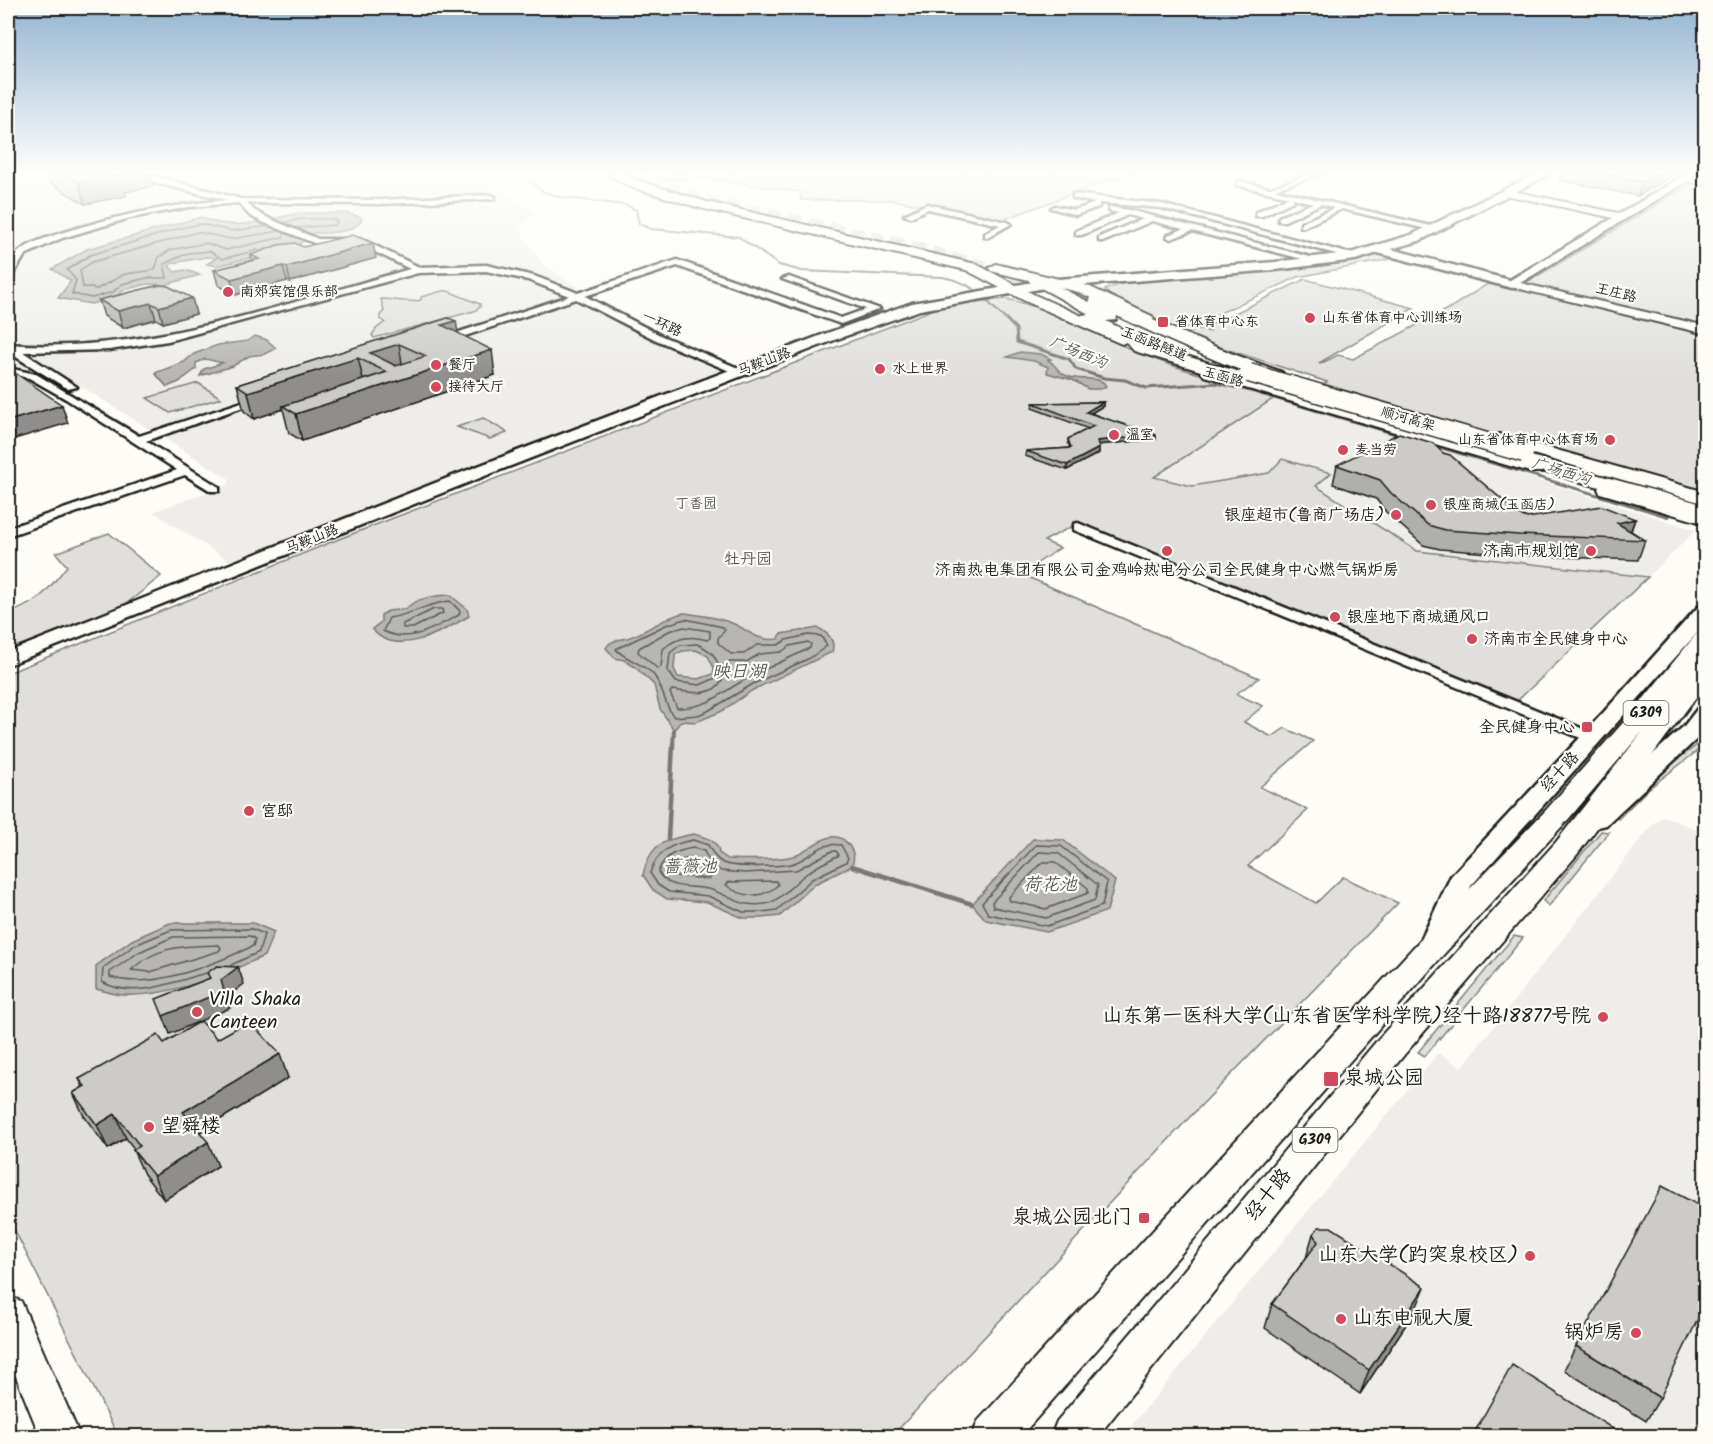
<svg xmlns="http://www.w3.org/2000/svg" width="1713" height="1444" viewBox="0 0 1713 1444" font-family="Kalam,'LXGW WenKai TC',sans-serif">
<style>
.built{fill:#eeede9}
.green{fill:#e0dfdb;stroke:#7e7e7c;stroke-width:1.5}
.water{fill:#b7b6b2;stroke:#797876;stroke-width:1.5;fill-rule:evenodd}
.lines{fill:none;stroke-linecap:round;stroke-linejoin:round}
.shore{stroke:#5a5a58;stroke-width:1.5}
.stream-far3{stroke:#797876;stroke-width:2}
.stream-far2{stroke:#797876;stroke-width:3}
.stream-far1{stroke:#797876;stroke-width:4}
.stream{stroke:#797876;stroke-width:4.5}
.trunk-tunnel{stroke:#dbdad6;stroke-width:14;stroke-dasharray:14 7;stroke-linecap:butt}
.pedestrian-casing{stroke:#1c1c1c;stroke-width:4}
.minor-casing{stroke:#1c1c1c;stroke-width:5}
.tertiary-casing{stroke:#1c1c1c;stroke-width:4}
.secondary-casing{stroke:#1c1c1c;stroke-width:5}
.primary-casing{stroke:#1c1c1c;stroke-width:4}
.trunk-casing{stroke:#1c1c1c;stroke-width:4}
.pedestrian{fill:#fdfcf7;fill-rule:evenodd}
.minor{fill:#fdfcf7;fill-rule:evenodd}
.tertiary{fill:#fdfcf7;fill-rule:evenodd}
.secondary{fill:#fdfcf7;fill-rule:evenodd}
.primary{fill:#fdfcf7;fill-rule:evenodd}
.trunk{fill:#fdfcf7;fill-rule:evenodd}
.trunk-bridge-casing{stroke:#1c1c1c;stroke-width:21;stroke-linecap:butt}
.trunk-bridge{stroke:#fdfcf7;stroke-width:18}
.wall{fill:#afafac;stroke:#1c1c1c;stroke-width:1.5}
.shaded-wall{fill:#8f8e8c;stroke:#1c1c1c;stroke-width:1.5}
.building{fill:#cccbc8;stroke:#1c1c1c;stroke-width:1.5;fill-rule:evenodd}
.poi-dot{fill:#d1495b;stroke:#fdfcf7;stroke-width:2}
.labels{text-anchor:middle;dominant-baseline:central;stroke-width:4.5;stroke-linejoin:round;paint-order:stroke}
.far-poi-label{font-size:14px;fill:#1c1c1c;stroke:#fdfcf7;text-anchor:start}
.far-street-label{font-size:14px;fill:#1c1c1c;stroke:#fdfcf7}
.far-park-label{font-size:14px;fill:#575655;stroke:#fdfcf7}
.far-water-label{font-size:15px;font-style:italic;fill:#5a5a58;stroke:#fdfcf7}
.shield{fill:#fdfcf7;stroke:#605f5e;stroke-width:1.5}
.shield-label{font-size:15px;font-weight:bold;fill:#1c1c1c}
.poi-label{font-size:16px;fill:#1c1c1c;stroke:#fdfcf7;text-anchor:end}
.park-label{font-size:16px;fill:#575655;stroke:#fdfcf7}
.street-label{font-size:16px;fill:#1c1c1c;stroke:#fdfcf7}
.water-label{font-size:18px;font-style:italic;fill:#5a5a58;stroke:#fdfcf7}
.near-poi-label{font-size:20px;fill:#1c1c1c;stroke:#fdfcf7;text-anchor:start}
.near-street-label{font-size:20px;fill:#1c1c1c;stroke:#fdfcf7}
</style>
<rect width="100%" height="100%" fill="#fdfcf7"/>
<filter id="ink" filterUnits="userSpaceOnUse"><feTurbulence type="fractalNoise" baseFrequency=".0167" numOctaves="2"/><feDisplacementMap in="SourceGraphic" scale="12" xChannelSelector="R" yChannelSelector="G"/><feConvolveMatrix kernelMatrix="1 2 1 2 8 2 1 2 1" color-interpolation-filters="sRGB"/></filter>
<g filter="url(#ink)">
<g class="built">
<polygon points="8,173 474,173 535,212 519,229 542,264 629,319 735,370 239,567 153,512 229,484 229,479 63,375 43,368 8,366"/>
<polygon points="1221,173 1349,173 1296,194 1240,181"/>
<polygon points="1276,397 1696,530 1648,577 1417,551 1316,486 1331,474 1269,473 1192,486 1153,477"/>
<polygon points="1664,816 1705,833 1705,903 1697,915 1706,919 1705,1436 1123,1436 1438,1053 1462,1067 1653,824"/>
</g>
<g class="green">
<polygon points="641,173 1146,173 1109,180 1000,221 893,200 801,200 800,192 703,178 658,181"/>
<polygon points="1695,182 1705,184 1705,326 1526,283"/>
<path d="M1385,254l11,4 -98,19 -121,56 -65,-36 -7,-7c22,-12 65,-11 91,-13 63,-6 127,-11 189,-23z"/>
<polygon points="1305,279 1414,308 1319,363 1320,364 1338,355 1353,359 1453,306 1489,283 1705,335 1705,496 1324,384 1327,382 1183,335 1199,329 1211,332 1202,329"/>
<path d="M442,291h6l32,13v3l-6,4 -100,27 -2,-3 4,-6 9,-7 -5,-3v-4l4,-4 -3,-12c15,0 26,5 40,1v-3z"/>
<path d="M1007,299c52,12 100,42 150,61 39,15 80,23 119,37l-122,80 38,9 77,-13 13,-14 49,14 -15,13 101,65 231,26 -132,125 -440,-178 -32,17 16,7 -39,26 238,104 -23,16 27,12 -19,16 28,15 13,-9 28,13 -53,46 48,23 -60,56 68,37 27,-26 55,26 -211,217 -295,316h-774l-110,-219v-544l331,-134 606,-234z"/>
<polygon points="198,383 221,398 170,413 147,398"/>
<polygon points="483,418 505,431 507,433 490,439 457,427"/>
<path d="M109,533l52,43 -40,32 -113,44v-38c32,-13 38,-21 59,-48l-11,-13z"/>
<polygon points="1705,739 1705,745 1647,790 1618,819 1612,816 1641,787"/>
<polygon points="1601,831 1609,832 1549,906 1543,901"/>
<polygon points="1514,936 1523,938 1425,1056 1418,1052"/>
</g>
<g class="water">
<path d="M300,213h46l15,4v4c-12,16 -46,11 -64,13l8,6 -10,7 -78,19 -10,-2 10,-6 -11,-1 -33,6 -4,3 6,6 10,-2 15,5 -36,10 -16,-1 -25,6 -6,7 -26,7 -33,-6 13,-17 -19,-12 35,-20 114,-32c31,16 67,2 99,-4z"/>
<polygon points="255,336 267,340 276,348 265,354 249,356 233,366 200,376 204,369 223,363 205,359 196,363 196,369 179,382 167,387 155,373 184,362 194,354 218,345 247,341"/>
<path d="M1020,352l21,2 10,5 -3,1c11,6 7,14 27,18 10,2 26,-2 31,8l-5,3h-13l-15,-9 -26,-7 1,-6 -14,-6 -27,-4z"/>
<path d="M450,595l17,14 2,7c-25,15 -73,43 -97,13l9,-7v-7l7,-4 18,-2c8,-11 31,-14 44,-14z"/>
<path d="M684,613c14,2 29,4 42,8 22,6 27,21 52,18l3,-5 37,-6c10,5 18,12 14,24l-79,38 -33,22 -24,10 -15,-1 -7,9 -14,-21 -6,-24 -19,-18 -11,-7 -9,-2 -9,-10c4,-8 13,-8 21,-10 21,-6 36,-21 57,-25zM696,650l12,6 6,12 -1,6 -14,5 -21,-2 -4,-8 1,-14 7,-4z"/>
<path d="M694,834c11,3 24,6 25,19l9,6c20,1 41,1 61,-2 19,-3 42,-34 59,-13 6,8 7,13 4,22l-37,18 -35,32 -18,2h-19l-36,-16 -40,-3 -14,-9 -10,-15c7,-32 21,-35 51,-41z"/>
<polygon points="1033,839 1063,840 1115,881 1107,911 1047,932 986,920 972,904"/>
<path d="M170,923h83l21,9 -10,24c-41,19 -95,41 -140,39 -9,0 -19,-4 -28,-6v-23l36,-26z"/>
</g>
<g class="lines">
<g class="shore">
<polyline points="283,223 301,219 334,219 337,222 335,225 296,228"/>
<polyline points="280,231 231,239 198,232 92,262 80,270 83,287 97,289 125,274 155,270 159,257 170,250 206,243 226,250 283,237 285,233"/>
<polyline points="258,250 222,259 210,251 188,253 164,264 167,278 147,278 122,284 113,292 92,298 72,294 76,280 67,270 90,255 181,228 200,224 232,231 268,226"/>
<path d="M450,601l10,10 -1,4c-24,12 -50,30 -76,16l6,-13c22,-3 39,-15 61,-17z"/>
<polygon points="434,609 442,609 443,613 413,628 403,628 403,624"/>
<path d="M685,619l38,8 2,3 -7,8v5l13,11h13l13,-9h21l8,-5 22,-5 13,1 6,10 -17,12 -57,26 -45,27 -10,4 -24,2c-11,-13 -10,-31 -22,-44 -9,-9 -31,-16 -36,-24l50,-24z"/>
<path d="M684,627l26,4v7l-3,2c-16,-5 -31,-3 -44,9l-2,18 -3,2 -20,-17 1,-4 30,-17z"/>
<path d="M808,642l3,2 -1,4c-20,10 -41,19 -60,29 -29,14 -38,31 -73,31l-7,-15 2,-3c33,4 48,8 57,-28h17l14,-8 21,-2 9,-6z"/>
<path d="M697,644c15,6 24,16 21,33l-18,8 -24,-3 -8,-11 2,-18 10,-8z"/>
<path d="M693,840l15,5c4,7 7,14 15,18 11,5 59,4 71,0 19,-6 25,-22 47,-18l7,13 -2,4 -34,17 -35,31 -15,2h-19l-35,-16 -39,-4 -11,-7 -8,-12c7,-22 21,-29 43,-33z"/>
<polygon points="1036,845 1061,846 1107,882 1102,906 1047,926 988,914 982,903"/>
<path d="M693,848l11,3 6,12 11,8 24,2 51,-3 36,-19h4l3,4c-11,6 -23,11 -33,19 -22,16 -27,35 -59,30 -13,-2 -25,-12 -39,-15 -19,-4 -38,2 -50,-17 6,-17 18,-21 35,-24z"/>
<polygon points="1039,852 1058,853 1098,885 1095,900 1046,918 993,907 992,902"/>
<polygon points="694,857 709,875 709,879 675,876 668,872 674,862"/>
<polygon points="1043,862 1055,862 1088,888 1088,893 1046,909 1010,901 1009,897"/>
<path d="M776,881l2,4c-16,14 -36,13 -52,0l3,-3z"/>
<path d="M250,936l5,3 -2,7c-39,18 -101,45 -143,31v-5l29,-20 34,-15z"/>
<path d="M219,945l2,3 -2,3 -69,21 -19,-2c27,-25 53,-24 88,-25z"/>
<path d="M206,973c-33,9 -72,27 -104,9l1,-14 32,-23 36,-15 81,-1 12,5 -5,18 -28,13"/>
</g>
<path class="stream-far3" d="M520,173l22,18 17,6 67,8 10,5 3,14 12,5 88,8 40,28 23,6 140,6c32,5 42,22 64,43"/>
<g class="stream-far2">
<polyline points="1005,318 1016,329 1017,342 1069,359 1076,369 1104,378 1125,380 1146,388 1216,383 1251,391 1399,435"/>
<polyline points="1432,445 1637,507"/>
</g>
<g class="stream-far1">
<polyline points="1632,505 1668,516"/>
<polyline points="673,746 674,730"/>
</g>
<g class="stream">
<polyline points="668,839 673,744"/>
<polyline points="852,866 972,904"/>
</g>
<polyline class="trunk-tunnel" points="627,173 709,202 909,247 1082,294"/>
<defs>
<polygon id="pedestrian" points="1313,173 1323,173 1270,191 1265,190"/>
<g id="minor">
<path d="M146,174l95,25 139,1 111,-5 4,2 -1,2 -114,5 -133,-1 8,8 13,7 50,21h43l58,28 67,-2 48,11 44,17 99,-33 164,58 25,-9 -84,-30 7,-2 91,32 -39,15 -164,-58 -92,30 77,40 81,34 1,2 -5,3 -83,-35 -80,-41 -132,44h-6v-4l131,-43 -41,-16 -42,-9 -68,2 -250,68 -59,9 -86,2 54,35 -9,2 -60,-37v-8c136,11 272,-39 402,-75l-53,-26h-43l-52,-21 -13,-7 -10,-12 -50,4 -59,11 -68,20 -37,17 -14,23h-3c0,-9 4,-22 13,-28 17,-11 40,-17 60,-23 48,-14 96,-23 146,-27l-71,-17 -10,-5z"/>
<polygon points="1687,177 1706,180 1706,184 1684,181"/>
<polygon points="1239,181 1435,227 1439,229 1435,231 1342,209 1304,227 1301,227 1301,223 1334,208 1321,204 1285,221 1279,221 1279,217 1313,203 1293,198 1293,201 1262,216 1256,216 1256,212 1289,197 1236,185"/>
<polygon points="1073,194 1161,204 1359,256 1355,259 1161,208 1099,203 1099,207 1076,215 1051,208 1055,206 1075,210 1095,203 1073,198"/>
<polygon points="927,204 1007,222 1011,224 988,237 985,237 985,233 1000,225 928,209 911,217 904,215"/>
<polygon points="1109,207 1129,210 1326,261 1322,264 1192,231 1171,239 1167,237 1168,235 1183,229 1152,221 1105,241 1099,241 1099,237 1143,219 1128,215 1082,235 1076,235 1076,231 1119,213 1109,211"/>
<polygon points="8,368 36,374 139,436 257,397 266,399 146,441 219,487 219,491 211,491 185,475 8,536 8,528 177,470 66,399 29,378 8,374"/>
<polygon points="1078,523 1598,735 1601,738 1593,743 1588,741 1074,530 1074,524"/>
</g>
<g id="tertiary">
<polygon points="1508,190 1623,214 1628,217 1623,220 1505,195 1505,191"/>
<polygon points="1512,281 1706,326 1706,334 1508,286 1508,282"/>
</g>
<g id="secondary">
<polygon points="1538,173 1552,173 1419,241 1391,249 1510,280 1688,173 1701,173 1512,288 1378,253 1355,260 1275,270 1045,288 920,310 837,339 490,474 8,665 8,652 478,466 827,333 912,303 1045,280 1275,262 1354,252 1411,235"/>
<polygon points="1706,604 1706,623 1471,886 1446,945 1436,948 1426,945 1422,938 1451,876 1603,713 1699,606"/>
<polygon points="1706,706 1706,729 1700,736 1606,825 1597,827 1588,825 1585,819 1588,813 1684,726 1698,708"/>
</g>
<g id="primary">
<polygon points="606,173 622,173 636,180 707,202 976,264 1035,295 1127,336 1130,339 1122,344 1117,342 1025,301 966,270 700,208 628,186"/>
<polygon points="996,264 1088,286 1152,316 1154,319 1147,323 1142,322 1078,292 991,271 989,268"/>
<polygon points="1210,368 1542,464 1545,468 1542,472 1530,472 1204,376 1202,373 1204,370"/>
<polygon points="1500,434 1706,492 1706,504 1494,443 1491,439 1494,435"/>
<polygon points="1607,483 1706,512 1706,524 1600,493 1598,489 1600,485"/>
<polygon points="8,1296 21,1301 80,1436 40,1436 8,1357"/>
</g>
<g id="trunk">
<path d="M1035,275l54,27 2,-4h10l127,54 54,20 3,4 -3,4c-20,5 -139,-52 -165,-64l-1,4 -10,1 33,16 7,7 97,29 3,4 -3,4 -6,1 -103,-31 -7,-8 -45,-22 -2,-3 2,-3 7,-1 -59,-32 -2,-3 2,-3z"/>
<polygon points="1513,451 1706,505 1706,517 1506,461 1503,457 1506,453"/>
<polygon points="1706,630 1706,653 1699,662 1706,660 1706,684 1576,856 1404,1055 1098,1436 1051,1436 1057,1421 1380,1037 1556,842 1643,731 1566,822 1444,954 1021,1436 972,1436 978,1421 1422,938 1546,810 1636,708 1698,632"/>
</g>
</defs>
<use href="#pedestrian" class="pedestrian-casing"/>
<use href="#minor" class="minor-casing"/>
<use href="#tertiary" class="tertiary-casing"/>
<use href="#secondary" class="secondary-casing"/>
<use href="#primary" class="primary-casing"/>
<use href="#trunk" class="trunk-casing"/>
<use href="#pedestrian" class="pedestrian"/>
<use href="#minor" class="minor"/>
<use href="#tertiary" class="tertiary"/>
<use href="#secondary" class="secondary"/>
<use href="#primary" class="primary"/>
<use href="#trunk" class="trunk"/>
<defs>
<polyline id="trunk-bridge" points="1249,373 1524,453"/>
</defs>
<use href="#trunk-bridge" class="trunk-bridge-casing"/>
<use href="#trunk-bridge" class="trunk-bridge"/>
</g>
<g class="wall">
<polygon points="47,173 150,173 153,186 125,192 126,196 85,204 50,183"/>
<polygon points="1561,173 1677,173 1638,196 1559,180"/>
<polygon points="1706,227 1706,245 1698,243 1702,229"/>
<polygon points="303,247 376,258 290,282 287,281 235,295 218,285 214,270 252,260 251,255"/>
<polygon points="160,285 196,314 163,323 156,319 123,328 104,316 99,300"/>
<polygon points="448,318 458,333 495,375 302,441 289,433 283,409 254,419 244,411 237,385"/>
<polygon points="1103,402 1103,406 1091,413 1156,439 1098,445 1099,453 1067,470 1025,456 1026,451 1070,448 1068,443 1068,439 1089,429 1032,408 1033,403"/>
<polygon points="1443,453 1520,515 1527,518 1635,519 1631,531 1645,540 1638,560 1513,555 1440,549 1423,545 1386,512 1376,499 1333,484 1337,465"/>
<polygon points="217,1039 288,1078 200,1132 218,1166 164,1200 144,1174 133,1150 135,1150 126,1138 108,1149 84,1116 73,1093 83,1087 79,1079 164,1043"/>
<polygon points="1313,1234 1415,1311 1360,1394 1265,1328 1272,1304 1306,1258"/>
<polygon points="1576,1346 1660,1398 1646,1421 1564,1370"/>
</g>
<g class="shaded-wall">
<polygon points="113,173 150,173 153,186 125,192 126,196 85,204 79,183"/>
<polygon points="1658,173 1677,173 1638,196 1642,182"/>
<polygon points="373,243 376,258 290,282 287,267"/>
<polygon points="283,266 287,281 235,295 231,279"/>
<polygon points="192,298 196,314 163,323 159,307"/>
<polygon points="151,303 156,319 123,328 118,311"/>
<polygon points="456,321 460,345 442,325"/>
<polygon points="399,344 403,369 387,372 370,353"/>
<polygon points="492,350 495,375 302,441 296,414"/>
<polygon points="358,358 364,383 283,406 283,409 254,419 248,392"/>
<polygon points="1103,402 1103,406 1086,416 1086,412"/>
<polygon points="62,405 68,423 8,441 8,421"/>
<polygon points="1156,435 1156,439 1096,445 1097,441"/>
<polygon points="1099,448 1099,453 1067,470 1067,465"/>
<polygon points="1635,519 1628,538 1617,523"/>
<polygon points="238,967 244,984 227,997 230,1008 170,1034 163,1016 221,980"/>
<polygon points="280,1054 288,1078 193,1136 183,1112"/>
<polygon points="115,1114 126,1138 108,1149 97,1125"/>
<polygon points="208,1142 218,1166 164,1200 154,1176"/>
<polygon points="1425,1287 1415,1311 1360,1394 1369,1370"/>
</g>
<g class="building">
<polygon points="62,173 114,173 120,175 79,183"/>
<polygon points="1596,173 1658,173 1642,182"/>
<polygon points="353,235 373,243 287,267 283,266 231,279 214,270 259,259 251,255 278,245 295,243 303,247"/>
<polygon points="160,285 168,286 192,298 159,307 151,303 118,311 99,300"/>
<path d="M448,318l8,3 -14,4 50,25 -196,64 -13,-8 104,-34 -29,-14 -110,34 -11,-7zM399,344l27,12 -30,10 -26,-13z"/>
<polygon points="8,368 62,405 8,421"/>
<polygon points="1103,402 1086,412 1156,435 1097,441 1099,448 1067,465 1026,451 1071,448 1068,439 1094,426 1033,403"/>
<polygon points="1399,433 1433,443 1443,453 1450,455 1520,515 1527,518 1602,506 1635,519 1617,523 1645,540 1519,535 1445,530 1428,525 1391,493 1380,480 1337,465"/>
<polygon points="217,966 238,967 221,980 224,991 163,1016 156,999 210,978 207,973"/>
<polygon points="201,1021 217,1039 249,1021 280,1054 183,1112 208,1142 154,1176 133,1150 140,1146 115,1114 97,1125 73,1093 85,1086 79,1079 158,1035 164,1043"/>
<polygon points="1662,1186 1706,1209 1706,1302 1660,1398 1576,1346"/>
<polygon points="1319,1227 1331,1227 1425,1287 1369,1370 1272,1304 1318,1242 1313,1234"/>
<polygon points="1512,1365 1626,1437 1476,1437 1473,1435"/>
</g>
</g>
<linearGradient id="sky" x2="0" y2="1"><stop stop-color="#94b5d2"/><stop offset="0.46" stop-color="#fefefb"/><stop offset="1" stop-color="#fefefb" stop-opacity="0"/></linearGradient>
<rect width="1713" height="375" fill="url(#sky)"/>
<g class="poi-dot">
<circle cx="228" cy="292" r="6"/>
<circle cx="1310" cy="318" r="6"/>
<rect x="1157" y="316" width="12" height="12" rx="3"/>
<circle cx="436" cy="365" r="6"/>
<circle cx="880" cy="369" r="6"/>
<circle cx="436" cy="387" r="6"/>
<circle cx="1114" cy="435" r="6"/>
<circle cx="1610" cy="440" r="6"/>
<circle cx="1343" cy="450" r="6"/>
<circle cx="1431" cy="505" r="6"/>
<circle cx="1396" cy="515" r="6"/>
<circle cx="1167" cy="551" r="6"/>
<circle cx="1591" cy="551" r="6"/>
<circle cx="1335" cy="617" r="6"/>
<circle cx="1472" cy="639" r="6"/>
<rect x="1581" y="721" width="12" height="12" rx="3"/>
<circle cx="249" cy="811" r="6"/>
<circle cx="197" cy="1012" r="6"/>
<circle cx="1603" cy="1017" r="6"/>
<rect x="1323" y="1071" width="16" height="16" rx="3"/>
<circle cx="149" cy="1127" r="6"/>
<rect x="1138" y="1212" width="12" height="12" rx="3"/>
<circle cx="1530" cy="1256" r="6"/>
<circle cx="1341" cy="1319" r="6"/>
<circle cx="1636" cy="1333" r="6"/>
</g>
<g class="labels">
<g class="far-poi-label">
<text x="240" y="292">南郊宾馆俱乐部</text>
<text x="1322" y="318">山东省体育中心训练场</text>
<text x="1175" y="322">省体育中心东</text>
<text x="448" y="365">餐厅</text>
<text x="892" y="369">水上世界</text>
<text x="448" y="387">接待大厅</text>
<text x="1126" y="435">温室</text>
<text x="1598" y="440" text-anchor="end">山东省体育中心体育场</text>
<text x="1355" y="450">麦当劳</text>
<text x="1443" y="505">银座商城(玉函店)</text>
</g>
<g class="far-street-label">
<text transform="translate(1616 293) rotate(14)">王庄路</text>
<text transform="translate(662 324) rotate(25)">一环路</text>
<text transform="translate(1154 344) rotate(22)">玉函路隧道</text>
<text transform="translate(764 362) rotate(-21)">马鞍山路</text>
<text transform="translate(1223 377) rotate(16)">玉函路</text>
<text transform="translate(1408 419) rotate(16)">顺河高架</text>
<text transform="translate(312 539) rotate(-22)">马鞍山路</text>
</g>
<g class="far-park-label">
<text x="696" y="504">丁香园</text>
</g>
<g class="far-water-label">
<text transform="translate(1078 353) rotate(23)">广场西沟</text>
<text transform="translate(1561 472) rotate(17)">广场西沟</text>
</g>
<g class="shield">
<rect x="1623.5" y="701" width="45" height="24" rx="4.5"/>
<rect x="1292.5" y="1128" width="45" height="24" rx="4.5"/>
</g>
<g class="shield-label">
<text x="1646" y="713">G309</text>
<text x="1315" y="1140">G309</text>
</g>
<g class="poi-label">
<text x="1384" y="515">银座超市(鲁商广场店)</text>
<text x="1579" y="551">济南市规划馆</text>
<text x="1167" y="570" text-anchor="middle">济南热电集团有限公司金鸡岭热电分公司全民健身中心燃气锅炉房</text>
<text x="1347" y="617" text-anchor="start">银座地下商城通风口</text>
<text x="1484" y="639" text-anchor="start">济南市全民健身中心</text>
<text x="1575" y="727">全民健身中心</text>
<text x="261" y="811" text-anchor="start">宫邸</text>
</g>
<g class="park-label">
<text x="748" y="559">牡丹园</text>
</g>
<g class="street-label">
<text transform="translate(1560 772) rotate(-47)">经十路</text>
</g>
<g class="water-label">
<text x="739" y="672">映日湖</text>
<text x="690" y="867">蔷薇池</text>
<text x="1050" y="885">荷花池</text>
</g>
<g class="near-poi-label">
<text x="209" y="1000">Villa Shaka<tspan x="209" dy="23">Canteen</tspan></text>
<text x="1591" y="1017" text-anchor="end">山东第一医科大学(山东省医学科学院)经十路18877号院</text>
<text x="1344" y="1079">泉城公园</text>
<text x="161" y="1127">望舜楼</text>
<text x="1132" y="1218" text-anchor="end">泉城公园北门</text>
<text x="1518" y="1256" text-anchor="end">山东大学(趵突泉校区)</text>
<text x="1353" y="1319">山东电视大厦</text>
<text x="1624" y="1333" text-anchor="end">锅炉房</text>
</g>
<g class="near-street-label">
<text transform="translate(1269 1195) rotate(-51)">经十路</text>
</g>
</g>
<rect width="1713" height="1444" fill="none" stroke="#fdfcf7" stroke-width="30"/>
<rect x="15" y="15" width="1683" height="1414" fill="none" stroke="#1c1c1c" stroke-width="2" filter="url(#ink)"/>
</svg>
